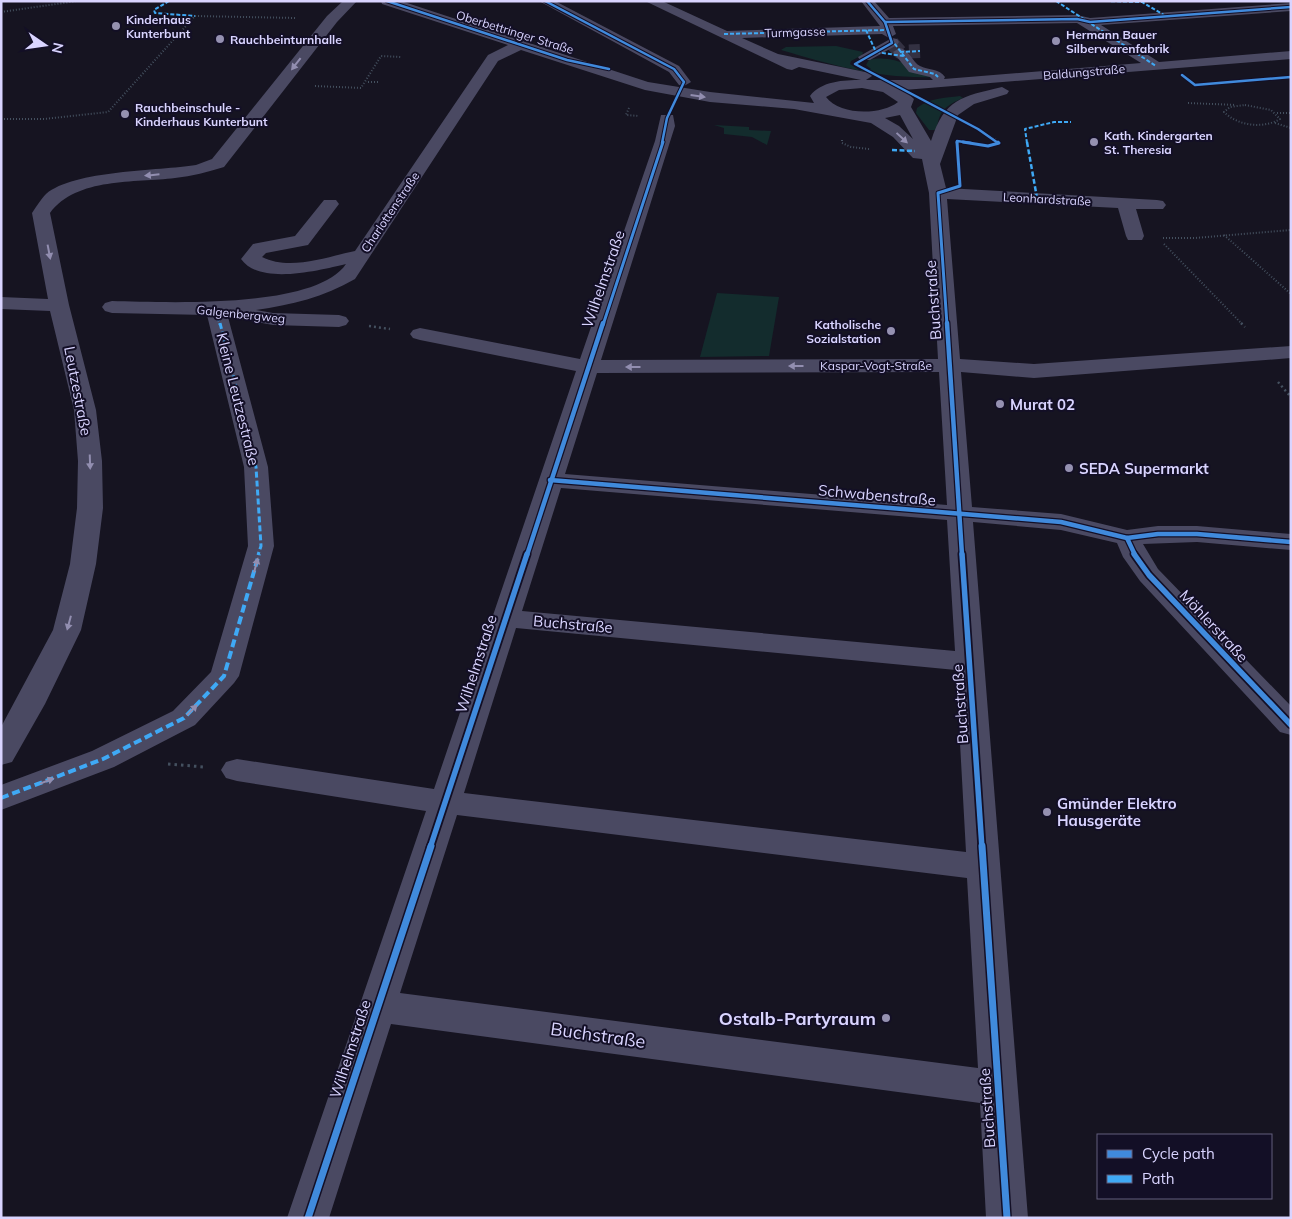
<svg xmlns="http://www.w3.org/2000/svg" width="1292" height="1219" viewBox="0 0 1292 1219" font-family="Mulish,sans-serif">
<style>
.green{fill:#132c2d}
.lines{fill:none;stroke-linecap:round;stroke-linejoin:round}
.minor-tunnel{stroke:#333142;stroke-width:14;stroke-dasharray:14 7;stroke-linecap:butt}
.path-far2{stroke:#44505f;stroke-width:2;stroke-dasharray:1 2;stroke-linecap:butt}
.path-far1{stroke:#44505f;stroke-width:2.5;stroke-dasharray:2 3;stroke-linecap:butt}
.path{stroke:#44505f;stroke-width:3;stroke-dasharray:2.5 4;stroke-linecap:butt}
.minor{fill:#4a4962;fill-rule:evenodd}
.quiet-far3{stroke:#3fa9f5;stroke-width:2;stroke-dasharray:4 2;stroke-linecap:butt}
.quiet-far2{stroke:#3fa9f5;stroke-width:2.5;stroke-dasharray:5 2.5;stroke-linecap:butt}
.quiet-far1{stroke:#3fa9f5;stroke-width:3;stroke-dasharray:6 3;stroke-linecap:butt}
.quiet{stroke:#3fa9f5;stroke-width:4;stroke-dasharray:8 4;stroke-linecap:butt}
.cycleway-far4-casing{stroke:#130f26;stroke-width:4.5}
.cycleway-far3-casing{stroke:#130f26;stroke-width:5}
.cycleway-far2-casing{stroke:#130f26;stroke-width:7}
.cycleway-far1-casing{stroke:#130f26;stroke-width:9}
.cycleway-casing{stroke:#130f26;stroke-width:10}
.cycleway-far4{stroke:#408adc;stroke-width:2.5}
.cycleway-far3{stroke:#408adc;stroke-width:3}
.cycleway-far2{stroke:#408adc;stroke-width:4.5}
.cycleway-far1{stroke:#408adc;stroke-width:5.5}
.cycleway{stroke:#408adc;stroke-width:7}
.oneway{fill:#928eb0}
.poi-dot{fill:#9591b1;stroke:#130f26;stroke-width:2}
.labels{text-anchor:middle;dominant-baseline:central;stroke-width:4;stroke-linejoin:round;paint-order:stroke}
.far-poi-label{font-size:12px;font-weight:bold;fill:#d9d4ff;stroke:#130f26;text-anchor:start}
.far-street-label{font-size:12px;fill:#d9d4ff;stroke:#130f26}
.street-label{font-size:15px;fill:#d9d4ff;stroke:#130f26}
.poi-label{font-size:15px;font-weight:bold;fill:#d9d4ff;stroke:#130f26;text-anchor:start}
.near-poi-label{font-size:18px;font-weight:bold;fill:#d9d4ff;stroke:#130f26;text-anchor:end}
.near-street-label{font-size:18px;fill:#d9d4ff;stroke:#130f26}
</style>
<rect width="100%" height="100%" fill="#161421"/>
<g class="green">
<path d="M836,46l27,6 -1,3 -11,6 -1,3 9,6 12,-1 -5,-4 3,-5c24,-6 43,7 64,17 -53,2 -101,-12 -152,-27l5,-3z"/>
<path d="M960,96l3,2c-17,7 -25,14 -26,32h-8l-13,-17 1,-5c12,-10 28,-10 43,-12z"/>
<polygon points="714,125 749,127 749,130 771,131 767,145 752,137 724,134 724,128"/>
<polygon points="717,293 779,297 769,356 700,357"/>
</g>
<g class="lines">
<polyline class="minor-tunnel" points="892,43 900,52 920,51"/>
<g class="path-far2">
<polyline points="1,12 77,1"/>
<polyline points="368,82 380,82"/>
<polyline points="315,86 361,88 381,56 401,57"/>
<polyline points="1188,103 1236,105"/>
<path d="M1245,105l26,5 9,9c-17,10 -42,7 -56,-7l6,-5z"/>
<polyline points="629,108 626,115 639,116"/>
<polyline points="1277,113 1291,113"/>
<polyline points="1,119 44,119 108,112 195,16 296,18"/>
<polyline points="1275,123 1291,128"/>
<polyline points="842,140 842,143 851,147 869,149"/>
<polyline points="971,143 988,146 998,144 998,141 978,129"/>
<polyline points="1224,235 1291,294"/>
<polyline points="1163,238 1195,238 1291,230"/>
<polyline points="1164,244 1243,325"/>
</g>
<g class="path-far1">
<polyline points="1241,323 1245,327"/>
<polyline points="369,326 390,329"/>
<polyline points="1278,382 1291,397"/>
</g>
<polyline class="path" points="168,764 204,767"/>
<g class="minor">
<path d="M343,1h14l-20,21 -113,145c-16,5 -32,9 -49,11 -40,5 -98,-1 -125,35l19,92 27,105 6,51 1,47 -7,56 -15,66 -36,74 -33,58 -11,3v-38l52,-97 17,-66 7,-56 1,-47 -4,-51 -24,-99 -49,-2v-12l47,2 -16,-86c4,-6 9,-14 14,-19 28,-24 113,-23 150,-29l16,-6 115,-143z"/>
<path d="M381,1h20l247,81 62,10 104,11 -4,-7c11,-15 34,-16 51,-16l-62,-13 -7,3 -5,-1 -142,-68h17l65,30 153,-5 -19,-25h13l15,17 188,-3 13,3 201,-15v8l-190,14 58,37 132,-11v8l-387,31 10,9 -3,8 20,34c14,-43 30,-44 71,-54l7,4 -2,3 -33,10 -16,11 -18,49 6,24 211,12 6,1 3,4 -3,4h-27l8,27 -2,4h-14l-2,-4 -8,-28 -171,-9 13,160 74,5 257,-18v12l-257,20 -73,-6 11,135 89,7 66,16 31,-4h39l94,8v16l-94,-8 -54,2 15,25 133,137v29l-11,-3 -140,-151 -17,-24 -6,-14 -56,-13 -88,-8 55,696h-42l-6,-115 -589,-79 -62,194h-42l139,-407 -189,-30 -11,-3 -5,-8 5,-8 11,-3 197,30 142,-418 -156,-31 -7,-2 -3,-4 3,-4 7,-2 160,31 75,-218 6,-26h12l2,11 -74,234 337,-1 -9,-166 -7,-34 -9,-1 -20,-21 -22,-14 -77,-14 -84,-7 -65,-12 -124,-40 -23,11 -143,218c-31,18 -64,26 -99,31l17,3 66,2 7,2 3,4 -3,4 -7,2 -66,-2 -45,-8 40,150 6,79 -35,130 -5,7 -39,42 -81,42 -113,43v-25l91,-34 81,-40 38,-39 37,-126 -4,-79 -37,-152 -95,-2 -7,-2 -3,-4 3,-4 7,-2c51,1 203,9 234,-37 -26,6 -86,22 -105,-5l12,-15 42,-8 29,-36h12l3,4 -31,41 -42,8 -4,4c28,14 64,0 93,-6l133,-196 20,-10 -126,-41zM1077,23l64,40 -197,16 1,-2c-6,-9 -15,-6 -25,-11 -8,-4 -10,-16 -20,-18l-7,4 16,20 21,5 3,3h-67l6,-4 -2,-3 -92,-19 -36,-16 140,-4 7,4 7,-4 -3,-8zM862,88l21,4 15,10c-16,13 -58,14 -72,-5l13,-7zM900,115l13,24 -14,-13 -14,-8zM939,372l8,133 -382,-31 32,-101zM561,488l386,32 8,131 -433,-40zM516,628l440,42 10,182 -502,-59zM457,815l510,63 11,190 -578,-75z"/>
<polygon points="539,1 555,1 679,66 691,82 684,86 679,85 669,72"/>
<polygon points="892,38 897,39 899,42 897,45 870,60 860,60 858,57"/>
</g>
<g class="quiet-far3">
<polyline points="169,1 154,10 155,13 195,16"/>
<polyline points="1056,1 1156,66"/>
<polyline points="1105,1 1142,2 1164,15"/>
<polyline points="866,30 876,52"/>
<polyline points="724,34 887,30"/>
<polyline points="891,39 914,69 935,74 938,77"/>
<polyline points="876,52 903,56"/>
<polyline points="900,52 920,51"/>
<polyline points="1027,143 1025,129 1054,122 1071,122"/>
</g>
<g class="quiet-far2">
<polyline points="1027,142 1037,198"/>
<polyline points="892,150 915,151"/>
<polyline points="216,309 220,325"/>
</g>
<polyline class="quiet-far1" points="220,323 256,467 261,546 258,555"/>
<polyline class="quiet" points="1,798 103,759 184,718 224,676 259,554"/>
<defs>
<g id="cycleway-far4">
<polyline points="387,1 567,60 609,69"/>
<polyline points="545,1 674,69 684,82 667,118 662,143"/>
<polyline points="867,1 885,22 892,43 855,64 978,129 998,143"/>
<polyline points="885,22 1077,19 1090,22 1291,7"/>
<polyline points="1182,75 1195,85 1291,77"/>
<polyline points="957,143 957,141 971,143"/>
</g>
<g id="cycleway-far3">
<polyline points="963,142 988,146 999,143 998,142"/>
<polyline points="603,325 663,142"/>
<polyline points="947,325 938,193 960,186 957,142"/>
</g>
<g id="cycleway-far2">
<polyline points="947,323 962,555"/>
<polyline points="550,480 1061,522 1127,538 1158,534 1197,534 1291,542"/>
<polyline points="1127,538 1135,555"/>
<polyline points="527,555 603,323"/>
</g>
<g id="cycleway-far1">
<polyline points="962,554 982,848"/>
<polyline points="1134,554 1149,575 1291,725"/>
<polyline points="430,848 527,554"/>
</g>
<g id="cycleway">
<polyline points="982,846 1007,1218"/>
<polyline points="308,1218 431,846"/>
</g>
</defs>
<use href="#cycleway-far4" class="cycleway-far4-casing"/>
<use href="#cycleway-far3" class="cycleway-far3-casing"/>
<use href="#cycleway-far2" class="cycleway-far2-casing"/>
<use href="#cycleway-far1" class="cycleway-far1-casing"/>
<use href="#cycleway" class="cycleway-casing"/>
<use href="#cycleway-far4" class="cycleway-far4"/>
<use href="#cycleway-far3" class="cycleway-far3"/>
<use href="#cycleway-far2" class="cycleway-far2"/>
<use href="#cycleway-far1" class="cycleway-far1"/>
<use href="#cycleway" class="cycleway"/>
</g>
<defs><path id="oneway-solid" d="M-6-.8H1V-3.2L6.5 0L1 3.2V.8H-6Z" transform="scale(1.25)"/></defs>
<g class="oneway">
<use href="#oneway-solid" transform="translate(296 64) rotate(128)"/>
<use href="#oneway-solid" transform="translate(698 96) rotate(8)"/>
<use href="#oneway-solid" transform="translate(902 138) rotate(43)"/>
<use href="#oneway-solid" transform="translate(152 175) rotate(174)"/>
<use href="#oneway-solid" transform="translate(49 252) rotate(79)"/>
<use href="#oneway-solid" transform="translate(796 366) rotate(180)"/>
<use href="#oneway-solid" transform="translate(633 367) rotate(180)"/>
<use href="#oneway-solid" transform="translate(90 462) rotate(88)"/>
<use href="#oneway-solid" transform="translate(256 565) rotate(-75)"/>
<use href="#oneway-solid" transform="translate(69 623) rotate(105)"/>
<use href="#oneway-solid" transform="translate(192 710) rotate(-46)"/>
<use href="#oneway-solid" transform="translate(47 781) rotate(-21)"/>
</g>
<g class="poi-dot">
<circle cx="116" cy="26" r="5"/>
<circle cx="220" cy="39" r="5"/>
<circle cx="1056" cy="41" r="5"/>
<circle cx="125" cy="114" r="5"/>
<circle cx="1094" cy="142" r="5"/>
<circle cx="891" cy="331" r="5"/>
<circle cx="1000" cy="404" r="5"/>
<circle cx="1069" cy="468" r="5"/>
<circle cx="1047" cy="812" r="5"/>
<circle cx="886" cy="1018" r="5"/>
</g>
<g class="labels">
<g class="far-poi-label">
<text x="126" y="19">Kinderhaus<tspan x="126" dy="14">Kunterbunt</tspan></text>
<text x="1066" y="34">Hermann Bauer<tspan x="1066" dy="14">Silberwarenfabrik</tspan></text>
<text x="230" y="39">Rauchbeinturnhalle</text>
<text x="135" y="107">Rauchbeinschule -<tspan x="135" dy="14">Kinderhaus Kunterbunt</tspan></text>
<text x="1104" y="135">Kath. Kindergarten<tspan x="1104" dy="14">St. Theresia</tspan></text>
<text x="881" y="324" text-anchor="end">Katholische<tspan x="881" dy="14">Sozialstation</tspan></text>
</g>
<g class="far-street-label">
<text transform="translate(515 32) rotate(17)">Oberbettringer Straße</text>
<text transform="translate(795 32) rotate(-2)">Turmgasse</text>
<text transform="translate(1084 72) rotate(-5)">Baldungstraße</text>
<text transform="translate(1047 199) rotate(3)">Leonhardstraße</text>
<text transform="translate(390 212) rotate(-56)">Charlottenstraße</text>
<text transform="translate(241 314) rotate(6)">Galgenbergweg</text>
<text x="876" y="365">Kaspar-Vogt-Straße</text>
</g>
<g class="street-label">
<text transform="translate(603 279) rotate(-71)">Wilhelmstraße</text>
<text transform="translate(933 300) rotate(-94)">Buchstraße</text>
<text transform="translate(78 391) rotate(79)">Leutzestraße</text>
<text transform="translate(238 399) rotate(76)">Kleine Leutzestraße</text>
<text transform="translate(877 495) rotate(5)">Schwabenstraße</text>
<text transform="translate(573 624) rotate(5)">Buchstraße</text>
<text transform="translate(1214 626) rotate(47)">Möhlerstraße</text>
<text transform="translate(476 664) rotate(-72)">Wilhelmstraße</text>
<text transform="translate(960 704) rotate(-94)">Buchstraße</text>
<text transform="translate(350 1049) rotate(-72)">Wilhelmstraße</text>
<text transform="translate(987 1108) rotate(-94)">Buchstraße</text>
</g>
<g class="poi-label">
<text x="1010" y="404">Murat 02</text>
<text x="1079" y="468">SEDA Supermarkt</text>
<text x="1057" y="803">Gmünder Elektro<tspan x="1057" dy="17">Hausgeräte</tspan></text>
</g>
<g class="near-poi-label">
<text x="876" y="1018">Ostalb-Partyraum</text>
</g>
<g class="near-street-label">
<text transform="translate(598 1035) rotate(8)">Buchstraße</text>
</g>
</g>
<rect width="1292" height="1219" fill="none" stroke="#d9d4ff" stroke-width="5"/>
<rect x="1097" y="1134" width="175" height="65" fill="#130f26" stroke="#625e7d"/>
<rect x="1107" y="1150" width="25" height="8" fill="#408adc" stroke="#625e7d"/>
<text x="1142" y="1159" font-size="15" fill="#d9d4ff">Cycle path</text>
<rect x="1107" y="1175" width="25" height="8" fill="#3fa9f5" stroke="#625e7d"/>
<text x="1142" y="1184" font-size="15" fill="#d9d4ff">Path</text>
<g transform="translate(45 45) rotate(103)" stroke="#130f26" stroke-width="4" paint-order="stroke">
<path d="M0-4L9 19L0 12L-9 19Z" fill="#d9d4ff"/>
<text y="-8" font-size="14" font-weight="bold" text-anchor="middle" fill="#d9d4ff">N</text>
</g>
</svg>
